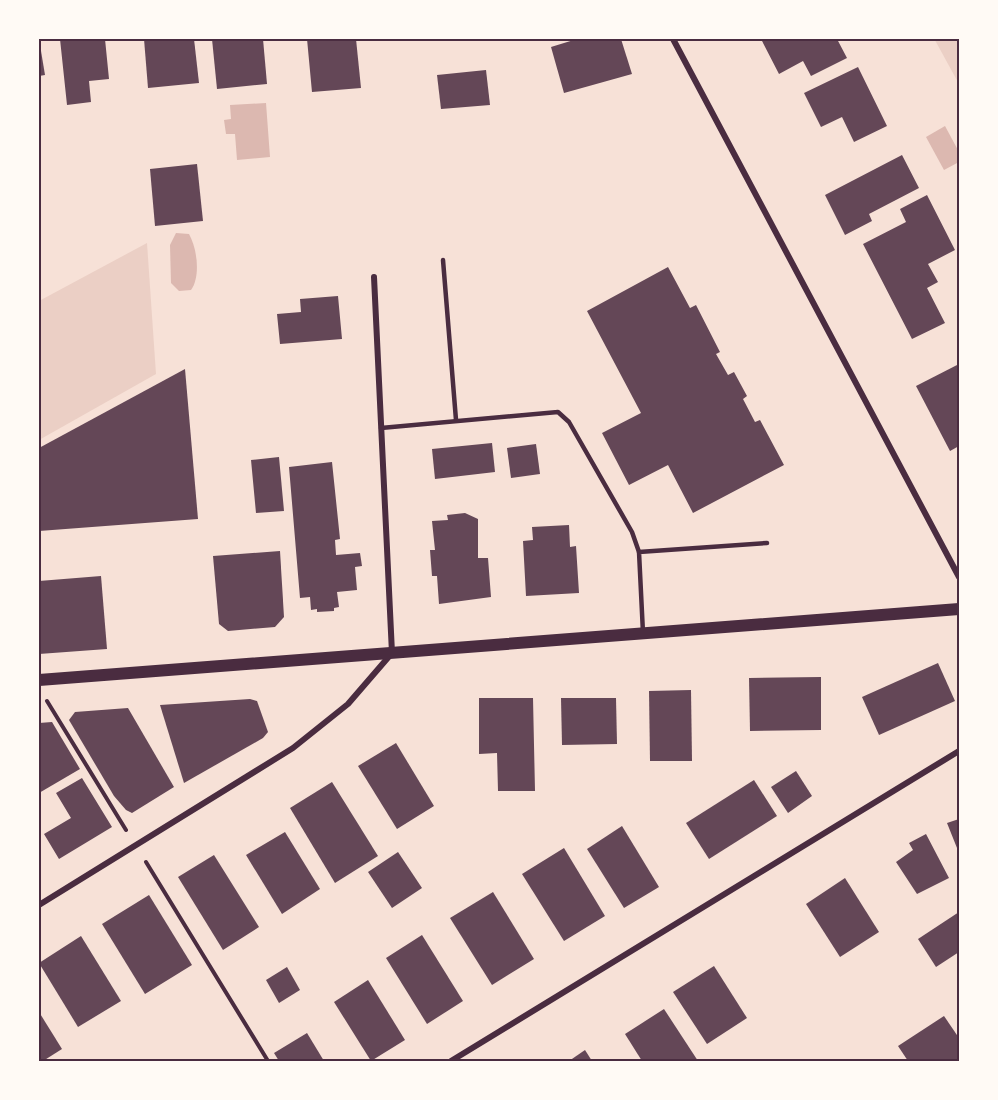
<svg xmlns="http://www.w3.org/2000/svg" width="998" height="1100" viewBox="0 0 998 1100" font-family="Karla,sans-serif">
<style>
.green{fill:#ebcfc5}
.water{fill:#dcb8b0}
.building{fill:#644757}
.lines{fill:none;stroke-linecap:round;stroke-linejoin:round}
.path{stroke:#4a2c40;stroke-width:4}
.service{stroke:#4a2c40;stroke-width:4.5}
.minor{stroke:#4a2c40;stroke-width:6}
.secondary{stroke:#4a2c40;stroke-width:12}
.neatline{fill:none;stroke:#4a2c40;stroke-width:2}
</style>
<rect width="100%" height="100%" fill="#f7e1d7"/>
<g class="green">
<polygon points="934,39 959,39 959,84 936,42"/>
<polygon points="147,243 156,374 39,440 39,301"/>
</g>
<g class="water">
<polygon points="266,103 270,157 237,160 235,134 226,134 224,120 231,119 230,105"/>
<polygon points="945,126 959,152 959,162 944,170 926,137"/>
<path d="M176,233l13,1c8,14 12,42 2,56l-12,1 -8,-8 -1,-38z"/>
</g>
<g class="building">
<polygon points="39,39 45,75 39,76"/>
<polygon points="60,39 105,39 109,79 89,81 91,102 67,105"/>
<polygon points="144,39 194,39 199,83 148,88"/>
<polygon points="212,39 263,39 267,84 217,89"/>
<polygon points="307,39 356,39 361,88 312,92"/>
<polygon points="621,39 632,74 564,93 551,47 577,39"/>
<polygon points="761,39 837,39 847,58 811,76 803,61 779,74"/>
<polygon points="858,67 887,126 854,142 842,117 821,127 804,93"/>
<polygon points="486,70 490,105 441,109 437,75"/>
<polygon points="902,155 919,188 869,214 872,221 845,235 825,195"/>
<polygon points="197,164 203,221 155,226 150,169"/>
<polygon points="927,195 955,250 928,264 938,282 927,288 945,323 912,339 863,244 906,222 900,209"/>
<polygon points="668,267 690,308 696,305 720,352 716,354 728,375 734,372 747,396 743,399 755,422 760,420 784,465 693,513 668,465 629,485 602,433 641,413 587,311"/>
<polygon points="338,296 342,339 280,344 277,314 301,312 300,299"/>
<polygon points="959,364 959,446 950,451 916,386"/>
<polygon points="185,369 198,519 39,531 39,448"/>
<polygon points="492,443 495,472 435,479 432,449"/>
<polygon points="536,444 540,474 511,478 507,448"/>
<polygon points="279,457 284,511 256,513 251,460"/>
<polygon points="332,462 340,539 335,540 336,555 360,553 362,566 355,567 357,590 337,592 339,607 334,608 334,611 317,612 317,609 311,610 310,597 300,598 289,467"/>
<polygon points="465,513 478,519 478,558 488,558 491,597 439,604 437,576 432,576 430,550 435,550 432,521 448,520 447,515"/>
<polygon points="569,525 570,547 576,546 579,593 526,596 523,541 533,540 532,527"/>
<polygon points="280,551 284,617 275,627 228,631 219,624 213,556"/>
<polygon points="101,576 107,649 39,654 39,581"/>
<polygon points="938,663 955,701 879,735 862,697"/>
<polygon points="821,677 821,730 750,731 749,678"/>
<polygon points="691,690 692,761 650,761 649,691"/>
<polygon points="479,698 533,698 535,791 498,791 497,753 479,754"/>
<polygon points="561,698 616,698 617,744 562,745"/>
<polygon points="250,699 257,701 268,732 263,738 184,783 160,705"/>
<polygon points="128,708 174,787 132,813 126,810 114,796 69,720 75,712"/>
<polygon points="52,722 80,769 39,793 39,723"/>
<polygon points="396,743 434,806 397,829 358,766"/>
<polygon points="796,771 812,796 788,813 771,787"/>
<polygon points="82,778 112,827 59,859 44,834 71,818 56,793"/>
<polygon points="754,780 777,816 709,859 686,823"/>
<polygon points="332,782 378,856 335,883 290,808"/>
<polygon points="959,819 959,853 947,823"/>
<polygon points="622,826 659,887 624,908 587,849"/>
<polygon points="285,832 320,889 282,914 246,855"/>
<polygon points="926,834 949,878 917,894 896,862 913,850 909,843"/>
<polygon points="564,848 605,916 564,941 522,874"/>
<polygon points="398,852 422,888 392,908 368,872"/>
<polygon points="214,855 259,927 223,950 178,877"/>
<polygon points="845,878 879,932 840,957 806,904"/>
<polygon points="493,892 534,959 492,985 450,918"/>
<polygon points="149,895 192,965 145,994 102,924"/>
<polygon points="959,912 959,952 936,967 918,939"/>
<polygon points="422,935 463,1001 427,1024 386,958"/>
<polygon points="81,936 121,1001 78,1027 39,963"/>
<polygon points="714,966 747,1018 707,1044 673,992"/>
<polygon points="287,967 300,990 279,1003 266,980"/>
<polygon points="368,980 405,1040 371,1061 334,1002"/>
<polygon points="664,1009 698,1061 642,1061 625,1034"/>
<polygon points="39,1012 62,1049 43,1061 39,1061"/>
<polygon points="944,1016 959,1038 959,1061 908,1061 898,1046"/>
<polygon points="307,1033 324,1061 279,1061 274,1053"/>
<polygon points="585,1050 592,1061 569,1061"/>
</g>
<g class="lines">
<g class="path">
<polyline points="47,701 126,830"/>
<polyline points="146,862 268,1061"/>
</g>
<g class="service">
<polyline points="443,260 456,420"/>
<polyline points="381,428 558,412 569,422 632,532 639,552"/>
<polyline points="643,633 639,552 767,543"/>
</g>
<g class="minor">
<polyline points="673,39 959,577"/>
<polyline points="39,905 293,748 348,704 392,653 374,277"/>
<polyline points="451,1061 959,751"/>
</g>
<polyline class="secondary" points="39,680 959,609"/>
</g>
<rect width="998" height="1100" fill="none" stroke="#fffaf5" stroke-width="81"/>
<rect x="40" y="40" width="918" height="1020" class="neatline"/>
</svg>
